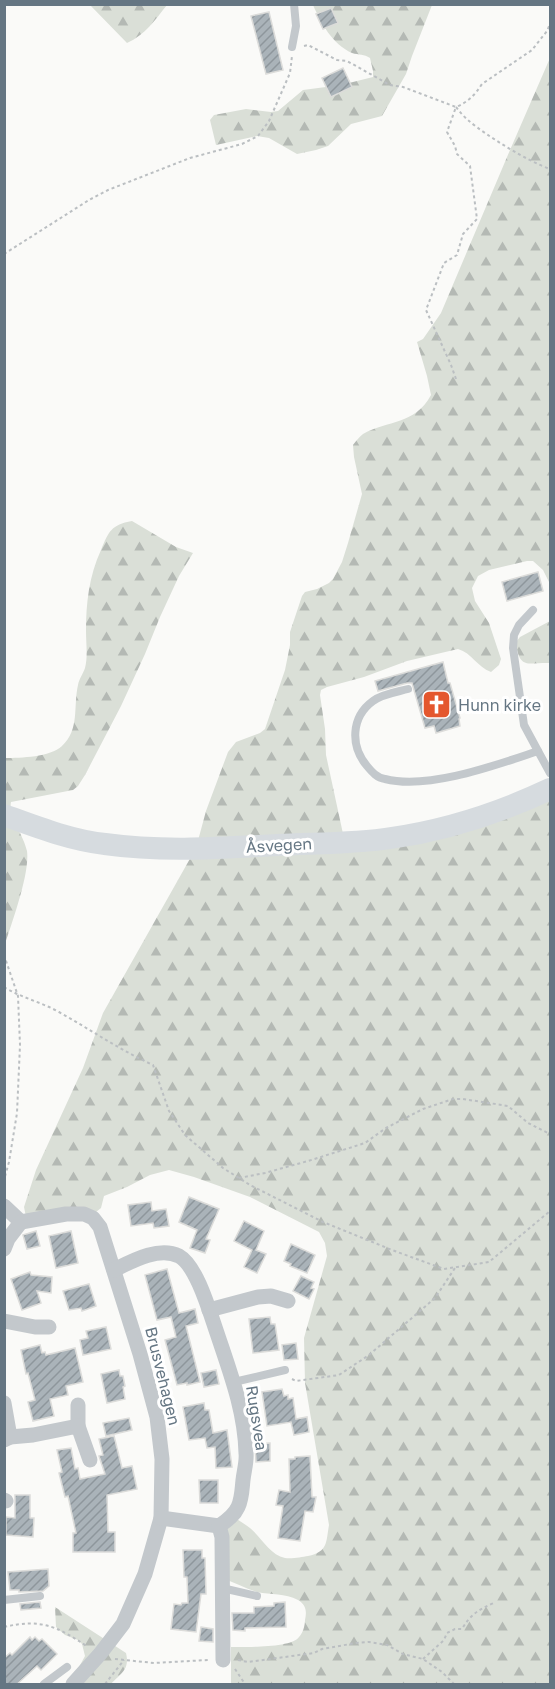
<svg xmlns="http://www.w3.org/2000/svg" width="555" height="1689" viewBox="0 0 555 1689" font-family="'Golos Text',sans-serif">
<style>
.forest{fill:url(#forest-firs)}
.building{fill:url(#building-hatch);stroke:#dcdcda;stroke-width:1.5}
.lines{fill:none;stroke-linecap:round;stroke-linejoin:round}
.path{stroke:#bbbfc2;stroke-width:2;stroke-dasharray:3 3;stroke-linecap:butt}
.service{stroke:#c3c8cc;stroke-width:8}
.minor{stroke:#c3c8cc;stroke-width:15}
.secondary{stroke:#d6dbdf;stroke-width:22}
.labels{text-anchor:middle;dominant-baseline:central;stroke-width:6;stroke-linejoin:round;paint-order:stroke}
.poi-label{font-size:16px;fill:#657683;stroke:#fff;text-anchor:start}
.street-label{font-size:16px;fill:#657683;stroke:#fff}
</style>
<defs>
<pattern id="forest-firs" width="22" height="20" patternUnits="userSpaceOnUse" patternTransform="scale(1.5)"><rect width="22" height="20" fill="#dadfd7"/><path d="M5 1l3.5 6h-7zM16 11l3.5 6h-7z" fill="#b4b9b4"/></pattern>
<pattern id="building-hatch" width="6" height="6" patternUnits="userSpaceOnUse" patternTransform="scale(1.5)"><rect width="6" height="6" fill="#aab3b9"/><path d="M-1 1l2-2M0 6l6-6M5 7l2-2" fill="none" stroke="#8e969c"/></pattern>
</defs>
<rect width="100%" height="100%" fill="#fafaf8"/>
<g class="forest">
<path d="M90,5h77c-12,15 -22,30 -40,38z"/>
<path d="M313,5h119l-20,51 -6,18 -24,42 -31,8 -23,22 -12,4 -19,4 -28,-16 -12,-2 -41,9 -6,-25 4,-5 32,-6 25,3 7,-1 25,-21 38,-5 32,-8v-6l-3,-13c-6,-4 -11,-3 -18,-5 -20,-9 -31,-30 -39,-48z"/>
<path d="M550,58v526l-7,-14 -10,-9h-6l-38,9 -11,6 -6,12 3,13 14,22 12,36 -2,6 -8,7c-14,-5 -19,-19 -33,-23l-51,12 -43,16 -37,10 -6,3 -1,5 5,34 1,26 19,88 205,-49v890h-319v-37c14,0 61,1 68,-10 4,-4 6,-12 6,-17 2,-9 1,-15 -7,-20 -13,-7 -27,-5 -41,-8 -12,-4 -24,-10 -35,-14l-4,-53 16,-8c5,4 11,7 16,11 11,9 20,27 35,30 7,1 17,-1 23,-2 20,-4 18,-14 21,-31l-24,-142 -1,-45 23,-82 -2,-13 -6,-11 -69,-35 -56,-20 -25,-7 -19,5 -23,12 -23,9 -3,12 -5,4 -68,15 -4,-20 12,-37 47,-102 20,-55 93,-165 10,-37 22,-59 8,-10 24,-9 5,-4 20,-59 5,-25v-13l12,-36 3,-4 12,-3 12,-6 4,-4 9,-17 6,-19 14,-49 -8,-37 -1,-12c3,-4 6,-8 10,-11 25,-14 52,-9 68,-39l-4,-19 -10,-34 6,-3 18,-26 69,-163z"/>
<path d="M132,521l44,26 17,6 -14,23 -19,41 -15,37 -24,52 -36,69 -7,11 -5,4 -62,12c-3,13 13,34 16,49 3,22 -15,71 -22,93v-186c16,0 45,-1 57,-12 18,-17 11,-39 16,-61 1,-6 5,-11 7,-17 3,-11 1,-25 1,-37 0,-28 3,-55 15,-81 8,-19 10,-25 31,-29z"/>
<path d="M550,621v42c-21,-1 -31,8 -34,-21l4,-5z"/>
<path d="M55,1607l71,46c4,17 -5,20 -15,31h-47l9,-6 12,-22 -3,-12 -4,-4 -13,-5 -9,-8z"/>
</g>
<g class="building">
<polygon points="331,8 338,23 323,29 316,14"/>
<polygon points="269,12 283,70 266,74 251,16"/>
<polygon points="343,68 352,87 331,97 322,78"/>
<polygon points="538,572 543,591 507,601 502,582"/>
<polygon points="443,662 448,683 450,683 460,718 459,719 460,726 436,733 434,726 425,728 412,683 407,683 378,691 375,681"/>
<polygon points="189,1197 219,1209 206,1239 210,1240 205,1253 190,1248 197,1230 179,1222"/>
<polygon points="151,1202 152,1211 166,1209 169,1226 154,1228 153,1223 131,1226 128,1205"/>
<polygon points="244,1221 264,1231 256,1250 266,1254 257,1273 244,1267 252,1250 234,1241"/>
<polygon points="36,1231 40,1246 27,1249 23,1235"/>
<polygon points="71,1231 78,1263 56,1268 49,1236"/>
<polygon points="291,1244 315,1255 307,1273 290,1266 291,1264 284,1261"/>
<polygon points="167,1269 179,1313 195,1309 198,1323 186,1326 200,1382 187,1385 187,1383 177,1385 165,1340 176,1337 171,1317 157,1320 145,1275"/>
<polygon points="30,1272 31,1275 52,1277 51,1293 37,1291 41,1303 22,1310 11,1279"/>
<polygon points="301,1276 314,1282 311,1288 314,1289 309,1299 293,1291"/>
<polygon points="89,1284 96,1306 82,1311 81,1308 69,1310 63,1291"/>
<polygon points="270,1317 271,1324 275,1324 279,1350 253,1353 249,1319"/>
<polygon points="106,1327 111,1349 83,1355 80,1340 88,1338 86,1331"/>
<polygon points="296,1343 298,1359 284,1360 282,1345"/>
<polygon points="40,1345 42,1353 45,1352 46,1355 75,1348 83,1382 66,1386 68,1395 50,1399 54,1416 33,1421 28,1402 35,1400 28,1373 26,1374 21,1350"/>
<polygon points="119,1370 120,1376 123,1376 125,1386 123,1387 125,1399 107,1403 101,1374"/>
<polygon points="216,1370 219,1384 204,1387 201,1373"/>
<polygon points="282,1389 284,1396 288,1395 288,1399 293,1398 296,1419 307,1417 309,1432 294,1435 291,1422 267,1426 262,1392"/>
<polygon points="204,1403 205,1410 209,1410 213,1433 227,1430 232,1467 216,1468 215,1447 207,1448 205,1438 189,1440 183,1407"/>
<polygon points="129,1418 132,1430 106,1436 103,1423"/>
<polygon points="114,1436 122,1468 132,1466 137,1489 107,1495 108,1532 115,1532 115,1552 73,1552 73,1533 76,1533 68,1496 65,1497 59,1473 62,1472 57,1450 71,1448 75,1469 78,1468 80,1479 105,1474 99,1456 103,1455 99,1439"/>
<polygon points="270,1443 270,1461 256,1462 255,1444"/>
<polygon points="310,1456 312,1497 316,1497 313,1512 305,1511 300,1541 278,1538 283,1506 276,1505 279,1490 290,1492 289,1459 295,1459 295,1457"/>
<polygon points="199,1480 218,1480 218,1503 200,1503"/>
<polygon points="15,1495 30,1495 30,1518 34,1518 33,1537 6,1535 6,1517 15,1518"/>
<polygon points="183,1550 202,1550 202,1558 205,1558 206,1594 201,1594 196,1632 171,1629 174,1604 181,1605 182,1603 188,1603 187,1577 184,1577"/>
<polygon points="48,1569 49,1586 43,1591 19,1592 19,1590 10,1590 8,1572"/>
<polygon points="40,1602 41,1608 21,1610 20,1604"/>
<polygon points="285,1602 286,1627 245,1628 245,1631 233,1630 232,1613 254,1613 254,1607 274,1606 274,1603"/>
<polygon points="201,1627 213,1629 213,1642 199,1641"/>
<polygon points="30,1637 32,1640 35,1637 39,1641 42,1639 57,1654 41,1670 37,1666 17,1684 4,1684 4,1658 10,1653 12,1655"/>
</g>
<g class="lines">
<g class="path">
<path d="M304,46l4,-1 29,15 10,1 43,24 13,2 53,20c12,-5 19,-12 26,-23l50,-34 15,-19 3,-7"/>
<path d="M456,107c4,5 8,10 13,14 18,15 60,41 81,48"/>
<polyline points="4,254 89,200 108,190 190,158 242,144 258,136 269,121 290,73 292,56"/>
<polyline points="456,379 451,365 426,310 444,263 457,255 463,234 477,219 470,166 457,154 455,146 447,132 456,107"/>
<polyline points="4,955 18,996 20,1045 17,1113 9,1162 4,1180"/>
<path d="M4,987c18,11 37,15 55,25 32,18 61,38 94,53l16,46 16,24 38,33 27,17 73,37 69,28 52,19 45,-7 61,-51"/>
<polyline points="239,1178 265,1173 308,1161 365,1143 386,1128 423,1109 453,1099 463,1099 508,1106 528,1123 550,1134"/>
<polyline points="292,1379 296,1381 339,1375 369,1355 435,1298 455,1268"/>
<path d="M4,1627c38,-9 54,0 84,20"/>
<polyline points="115,1659 154,1663 208,1660"/>
<path d="M423,1659l21,-19 3,-7 8,-4h7c8,-14 17,-20 32,-26"/>
<polyline points="238,1660 248,1662 314,1653 322,1649 356,1643 369,1642 387,1645 403,1654 423,1659 442,1672 454,1684"/>
<polyline points="235,1669 245,1684"/>
<polyline points="105,1684 124,1660"/>
</g>
<g class="service">
<polyline points="292,47 296,26 294,4"/>
<polyline points="533,610 519,625 514,635 513,648 524,725 538,751"/>
<path d="M408,689c-11,3 -26,5 -35,12 -22,16 -23,45 -6,65 5,6 10,12 18,13 44,11 111,-14 153,-28l12,22"/>
<polyline points="234,1382 285,1370"/>
<polyline points="222,1588 257,1596"/>
<polyline points="4,1600 40,1596"/>
<polyline points="44,1684 67,1667"/>
</g>
<g class="minor">
<polyline points="4,1206 21,1222 66,1214 84,1214 93,1218 100,1227 140,1354 157,1417 162,1459 161,1518 145,1574 123,1624 100,1654 73,1684"/>
<polyline points="4,1249 8,1239 21,1222"/>
<path d="M114,1270c18,-9 45,-24 65,-14 18,10 31,57 38,77 13,39 28,78 29,120 1,8 -2,18 -3,27 -1,9 -1,19 -5,27 -4,9 -12,14 -19,19l-58,-8"/>
<polyline points="209,1310 258,1297 271,1296 288,1301"/>
<polyline points="4,1321 35,1327 49,1327"/>
<polyline points="4,1403 10,1437 4,1440"/>
<polyline points="78,1426 78,1405"/>
<polyline points="10,1437 33,1435 78,1426 90,1460"/>
<polyline points="4,1500 6,1501"/>
<polyline points="219,1526 222,1537 223,1660"/>
</g>
<path class="secondary" d="M4,815c33,12 66,25 101,29 57,8 115,4 172,1 37,-2 76,-1 114,-7 56,-8 108,-25 159,-49"/>
</g>
<defs>
<symbol id="church-square" viewBox="-11 -11 22 22"><rect x="-9" y="-9" width="18" height="18" rx="4" fill="#e4572e" stroke="#fff"/><path d="M-1.2-6h2.4v3.5h3.3v2.4h-3.3V6h-2.4V-.1h-3.3v-2.4h3.3Z" fill="#fff"/></symbol>
</defs>
<g fill-rule="evenodd">
<use href="#church-square" x="420" y="688" width="33" height="33"/>
</g>
<g class="labels">
<g class="poi-label">
<text x="458" y="705">Hunn kirke</text>
</g>
<g class="street-label">
<text transform="translate(279 845) rotate(-3)">Åsvegen</text>
<text transform="translate(163 1376) rotate(76)">Brusvehagen</text>
<text transform="translate(257 1418) rotate(81)">Rugsvea</text>
</g>
</g>
<rect width="555" height="1689" fill="none" stroke="#657683" stroke-width="12"/>
</svg>
